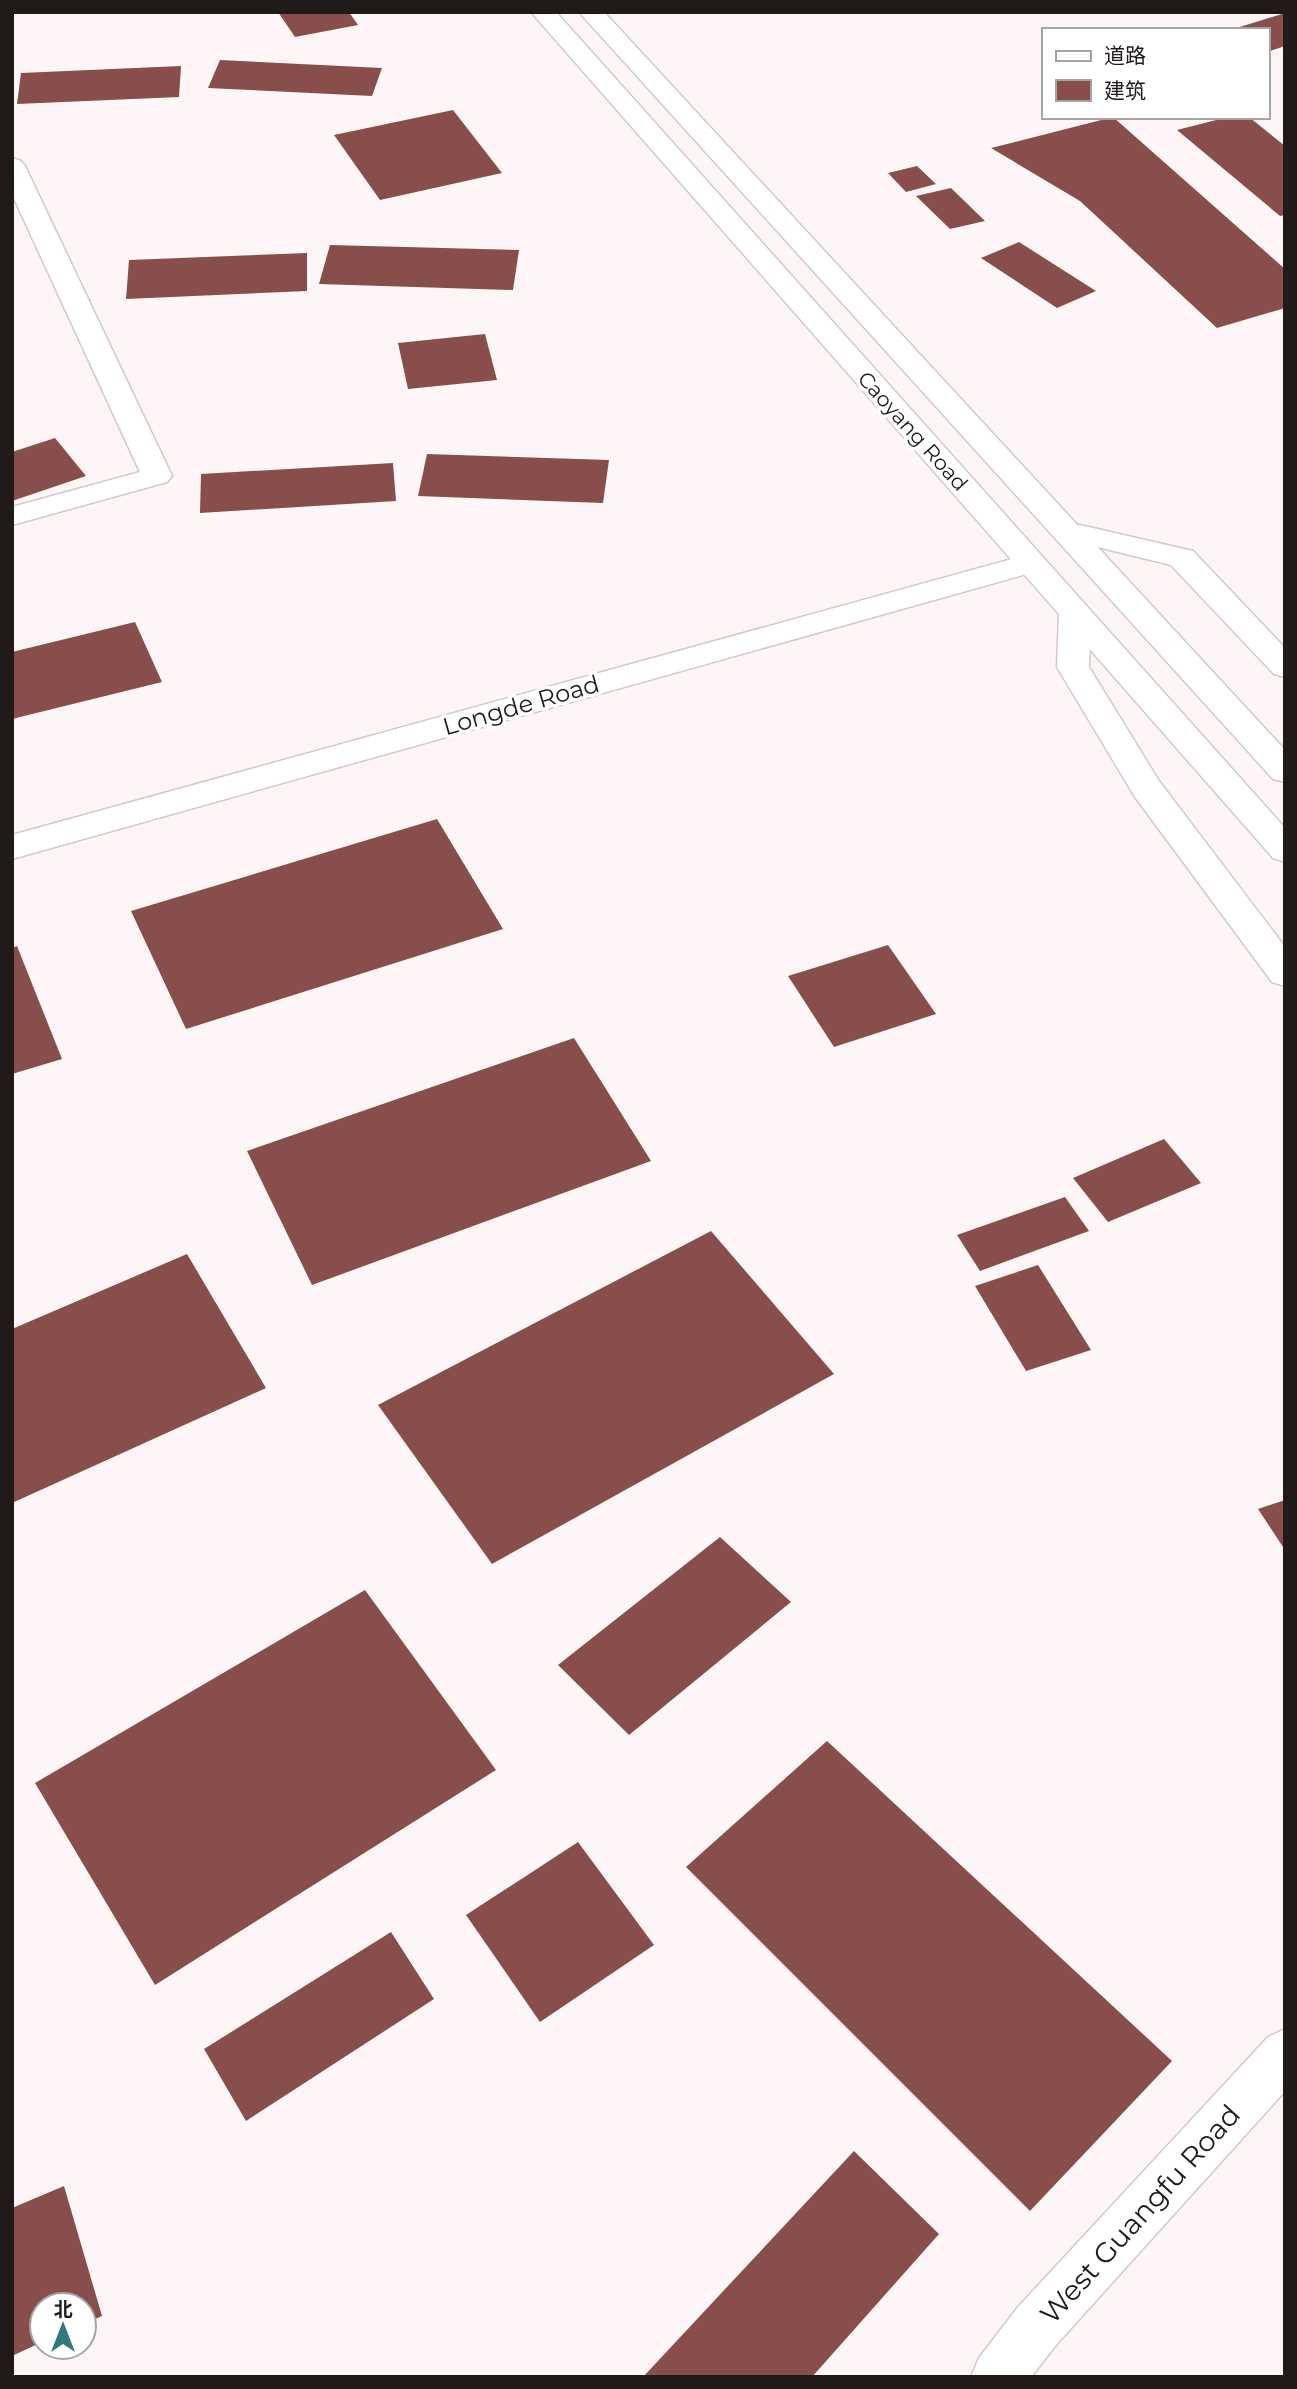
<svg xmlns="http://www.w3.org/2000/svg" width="1297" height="2389" viewBox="0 0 1297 2389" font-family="Montserrat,'Noto Sans SC',sans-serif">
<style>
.building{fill:#884e4c}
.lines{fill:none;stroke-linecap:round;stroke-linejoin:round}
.minor-casing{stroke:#d8c7c6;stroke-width:3}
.major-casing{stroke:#d8c7c6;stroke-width:3}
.minor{fill:#fff;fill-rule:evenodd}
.major{fill:#fff;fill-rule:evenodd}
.labels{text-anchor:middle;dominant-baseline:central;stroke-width:7;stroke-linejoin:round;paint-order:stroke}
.far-street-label{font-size:21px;fill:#201a19;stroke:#fff}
.street-label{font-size:24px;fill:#201a19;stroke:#fff}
.near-street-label{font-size:28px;fill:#201a19;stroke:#fff}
</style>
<rect width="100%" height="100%" fill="#fef6f6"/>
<g class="building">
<polygon points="278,12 349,12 358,25 295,37"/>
<polygon points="1285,13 1285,46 1267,52 1267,30 1230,30"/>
<polygon points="220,60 382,68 372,96 208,88"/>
<polygon points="181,66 179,97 17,104 21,73"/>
<polygon points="453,110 502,173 380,200 334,135"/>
<polygon points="1113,117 1285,269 1285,308 1217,328 1080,201 991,148"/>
<polygon points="1228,117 1249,117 1285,146 1285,215 1280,216 1177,130"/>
<polygon points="917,166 936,184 906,192 888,173"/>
<polygon points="951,188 985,221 950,229 916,196"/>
<polygon points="1019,242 1096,291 1057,308 981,258"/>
<polygon points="330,245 519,250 513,290 319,284"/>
<polygon points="307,253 307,291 126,299 129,260"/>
<polygon points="485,334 497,380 408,389 398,343"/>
<polygon points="55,438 86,476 12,501 12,452"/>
<polygon points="427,454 609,460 603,503 418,496"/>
<polygon points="393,463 396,501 200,513 201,474"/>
<polygon points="135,622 162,682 12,719 12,652"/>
<polygon points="437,819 503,929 186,1029 131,911"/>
<polygon points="888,945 936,1014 834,1047 788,976"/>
<polygon points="17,946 62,1059 12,1074 12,948"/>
<polygon points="574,1038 651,1161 312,1285 247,1151"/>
<polygon points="1164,1139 1201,1183 1108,1222 1073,1178"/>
<polygon points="1065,1197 1089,1231 980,1271 957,1235"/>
<polygon points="711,1231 834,1374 492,1564 378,1405"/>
<polygon points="187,1254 266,1388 12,1503 12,1329"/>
<polygon points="1038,1265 1091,1350 1026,1371 975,1286"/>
<polygon points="1285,1500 1285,1550 1258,1509"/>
<polygon points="720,1537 791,1602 629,1735 558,1665"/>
<polygon points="365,1590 496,1770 155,1985 35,1783"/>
<polygon points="827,1741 1172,2061 1030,2211 686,1867"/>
<polygon points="578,1842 654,1945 540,2022 466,1915"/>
<polygon points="391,1932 434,1999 246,2121 204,2049"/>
<polygon points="854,2151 939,2234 812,2377 643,2377"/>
<polygon points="64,2186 102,2316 84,2324 84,2305 42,2305 42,2342 12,2356 12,2208"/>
</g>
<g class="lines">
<defs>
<g id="minor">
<polygon points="12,158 21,161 25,166 172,476 167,482 12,525 12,507 140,472 12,194"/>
<polygon points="1080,525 1193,551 1285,648 1285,677 1274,674 1171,565 1069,540 1065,534 1069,528"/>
<polygon points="1030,554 1041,556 1045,563 1041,570 12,859 12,835"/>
<polygon points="1075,604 1086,607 1091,614 1089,667 1159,781 1285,947 1285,986 1272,982 1135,797 1057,667 1059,614 1064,607"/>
<polygon points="1285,2029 1285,2091 1056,2345 1031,2377 971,2377 979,2358 1018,2307 1268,2037"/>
</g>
<g id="major">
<polygon points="531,12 556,12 1285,828 1285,862 1273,858"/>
<polygon points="579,12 604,12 1285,750 1285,782 1273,779"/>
</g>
</defs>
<use href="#minor" class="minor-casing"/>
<use href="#major" class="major-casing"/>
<use href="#minor" class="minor"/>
<use href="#major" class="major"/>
</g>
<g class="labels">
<g class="far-street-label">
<text transform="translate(913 431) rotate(48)">Caoyang Road</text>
</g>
<g class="street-label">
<text transform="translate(521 705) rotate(-16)">Longde Road</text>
</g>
<g class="near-street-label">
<text transform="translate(1140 2214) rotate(-48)">West Guangfu Road</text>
</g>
</g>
<rect width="1297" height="2389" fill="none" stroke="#201a19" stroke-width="28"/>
<rect x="1042" y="28" width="228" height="91" fill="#ffffff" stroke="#a6a3a3" stroke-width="2"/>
<rect x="1056" y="51" width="35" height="10" fill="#ffffff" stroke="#a6a3a3" stroke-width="2"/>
<text x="1104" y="63" font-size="21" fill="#201a19">道路</text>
<rect x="1056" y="80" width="35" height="21" fill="#884e4c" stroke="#a6a3a3" stroke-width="2"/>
<text x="1104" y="98" font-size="21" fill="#201a19">建筑</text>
<g transform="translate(63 2326)"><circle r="33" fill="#ffffff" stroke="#a6a3a3" stroke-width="2"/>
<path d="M0-5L12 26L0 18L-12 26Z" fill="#317a7b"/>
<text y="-10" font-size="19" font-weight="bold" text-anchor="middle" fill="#201a19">北</text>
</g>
</svg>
